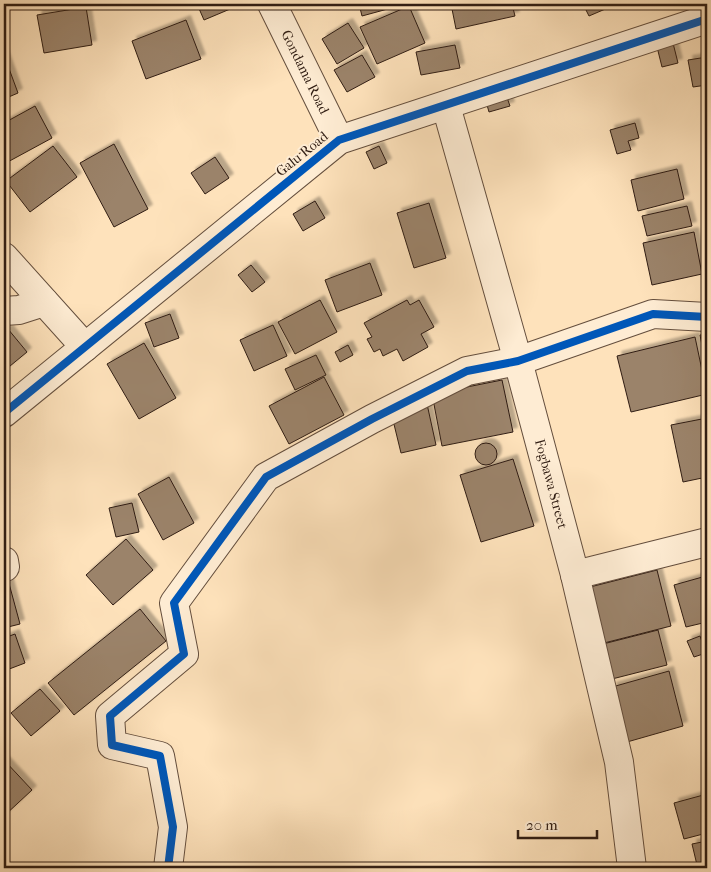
<svg xmlns="http://www.w3.org/2000/svg" width="711" height="872" viewBox="0 0 711 872" font-family="'IM FELL French Canon',serif">
<style>
.building{fill:#9b836a;stroke:#301d13;filter:url(#shadow)}
.lines{fill:none;stroke-linecap:round;stroke-linejoin:round}
.minor-casing{stroke:#644e3d;stroke-width:30}
.minor{stroke:#feecd3;stroke-width:28}
.cycleway-casing{stroke:#feecd3;stroke-width:11}
.cycleway{stroke:#0057b8;stroke-width:8}
.labels{text-anchor:middle;dominant-baseline:central;stroke-width:4;stroke-linejoin:round;paint-order:stroke}
.street-label{font-size:14px;fill:#301d13;stroke:#feecd3}
</style>
<defs>
<filter id="shadow"><feDropShadow dx="4.5" dy="-4.5" stdDeviation="1" flood-color="#0004"/></filter>
</defs>
<rect width="100%" height="100%" fill="#fee2bb"/>
<filter id="stains"><feTurbulence type="fractalNoise" baseFrequency=".004" numOctaves="4"/><feColorMatrix values="0 0 0 0 .2 0 0 0 0 .09 0 0 0 0 .02 0 0 0 .5 -.17"/></filter>
<radialGradient id="worn" r=".72"><stop offset=".6" stop-color="#630" stop-opacity="0"/><stop offset="1" stop-color="#630" stop-opacity=".3"/></radialGradient>
<g class="building">
<polygon points="197,4 242,4 204,20"/>
<polygon points="359,4 394,4 395,7 362,16"/>
<polygon points="451,4 512,4 515,16 456,29"/>
<polygon points="583,4 608,4 610,7 589,16"/>
<polygon points="409,6 425,43 377,64 360,27"/>
<polygon points="86,7 92,45 44,53 37,15"/>
<polygon points="186,20 201,59 146,79 132,41"/>
<polygon points="348,23 364,48 337,64 322,39"/>
<polygon points="672,39 678,63 662,67 656,43"/>
<polygon points="455,45 460,68 421,75 416,52"/>
<polygon points="4,55 18,93 4,99"/>
<polygon points="362,55 375,77 347,92 334,70"/>
<polygon points="707,57 707,85 693,87 688,60"/>
<polygon points="505,92 510,106 489,112 485,98"/>
<polygon points="35,106 52,138 4,164 4,123"/>
<polygon points="635,123 639,138 628,141 631,150 617,154 610,130"/>
<polygon points="114,144 148,209 114,227 80,163"/>
<polygon points="53,146 77,177 30,212 6,181"/>
<polygon points="379,146 387,163 374,169 366,152"/>
<polygon points="215,157 229,178 205,194 191,173"/>
<polygon points="677,169 684,199 638,211 631,180"/>
<polygon points="315,201 325,218 303,231 293,214"/>
<polygon points="429,203 446,258 414,268 397,213"/>
<polygon points="687,206 692,226 647,236 642,216"/>
<polygon points="694,232 702,274 652,285 643,243"/>
<polygon points="370,263 382,295 337,312 325,280"/>
<polygon points="251,265 265,282 252,292 238,275"/>
<polygon points="320,300 337,332 295,354 278,322"/>
<polygon points="407,300 410,305 419,300 434,327 421,334 428,347 403,361 397,349 383,356 380,349 374,352 367,339 372,337 364,323"/>
<polygon points="170,314 179,338 154,347 145,323"/>
<polygon points="273,325 287,356 254,371 240,340"/>
<polygon points="8,329 27,352 4,371 4,332"/>
<polygon points="707,334 707,372 700,335"/>
<polygon points="695,337 707,394 631,412 617,356"/>
<polygon points="144,343 176,398 139,419 107,364"/>
<polygon points="348,345 353,355 340,362 335,352"/>
<polygon points="316,355 326,375 295,390 285,369"/>
<polygon points="324,377 344,415 289,444 269,406"/>
<polygon points="502,380 513,432 442,446 432,394"/>
<polygon points="427,404 436,445 401,453 391,412"/>
<polygon points="707,418 707,477 683,482 671,425"/>
<circle cx="486" cy="454" r="11"/>
<polygon points="513,459 534,526 481,542 460,475"/>
<polygon points="169,477 194,523 163,540 138,494"/>
<polygon points="132,503 139,532 116,537 109,508"/>
<polygon points="126,539 153,570 113,605 86,575"/>
<polygon points="657,570 671,626 604,643 590,587"/>
<polygon points="7,576 20,624 4,628 4,577"/>
<polygon points="706,576 707,622 686,627 674,585"/>
<polygon points="140,609 166,641 74,715 48,683"/>
<polygon points="658,630 667,665 612,679 603,644"/>
<polygon points="15,634 25,663 4,671 4,638"/>
<polygon points="700,636 706,653 694,657 687,641"/>
<polygon points="669,671 683,726 627,742 612,687"/>
<polygon points="40,689 60,711 31,736 11,713"/>
<polygon points="4,760 32,790 4,816"/>
<polygon points="707,794 707,833 684,839 674,803"/>
<polygon points="707,841 707,863 697,865 692,844"/>
</g>
<g class="lines">
<defs>
<g id="minor">
<polyline points="272,4 339,140"/>
<polyline points="446,106 518,361 575,575 619,762 632,868"/>
<polyline points="4,257 85,347"/>
<polyline points="4,311 19,310 44,302"/>
<polyline points="4,413 339,140 707,19"/>
<polyline points="4,561 5,567"/>
<polyline points="575,575 707,542"/>
<polyline points="168,868 173,827 160,756 112,745 110,716 184,654 174,603 266,477 372,419 467,371 518,361 653,314 707,317"/>
</g>
</defs>
<use href="#minor" class="minor-casing"/>
<use href="#minor" class="minor"/>
<defs>
<g id="cycleway">
<polyline points="4,413 339,140 707,19"/>
<polyline points="168,868 173,827 160,756 112,745 110,716 184,654 174,603 266,477 372,419 467,371 518,361 653,314 707,317"/>
</g>
</defs>
<use href="#cycleway" class="cycleway-casing"/>
<use href="#cycleway" class="cycleway"/>
</g>
<g class="labels">
<g class="street-label">
<text transform="translate(305 72) rotate(64)">Gondama Road</text>
<text transform="translate(302 154) rotate(-39)">Galu Road</text>
<text transform="translate(551 484) rotate(75)">Fogbawa Street</text>
</g>
</g>
<rect width="711" height="872" fill="none" stroke="#fee2bb" stroke-width="20"/>
<rect x="5" y="5" width="701" height="862" fill="none" stroke="#301d13" stroke-width="2.5"/>
<rect x="10" y="10" width="691" height="852" fill="none" stroke="#301d13"/>
<path d="M518 830v8h79v-8" fill="none" stroke="#301d13" stroke-width="2.5"/>
<text x="526" y="830" font-size="15" fill="#301d13" stroke="#feecd3" stroke-width="4" paint-order="stroke">20 m</text>
<rect width="100%" height="100%" filter="url(#stains)"/>
<rect width="100%" height="100%" fill="url(#worn)"/>
</svg>
